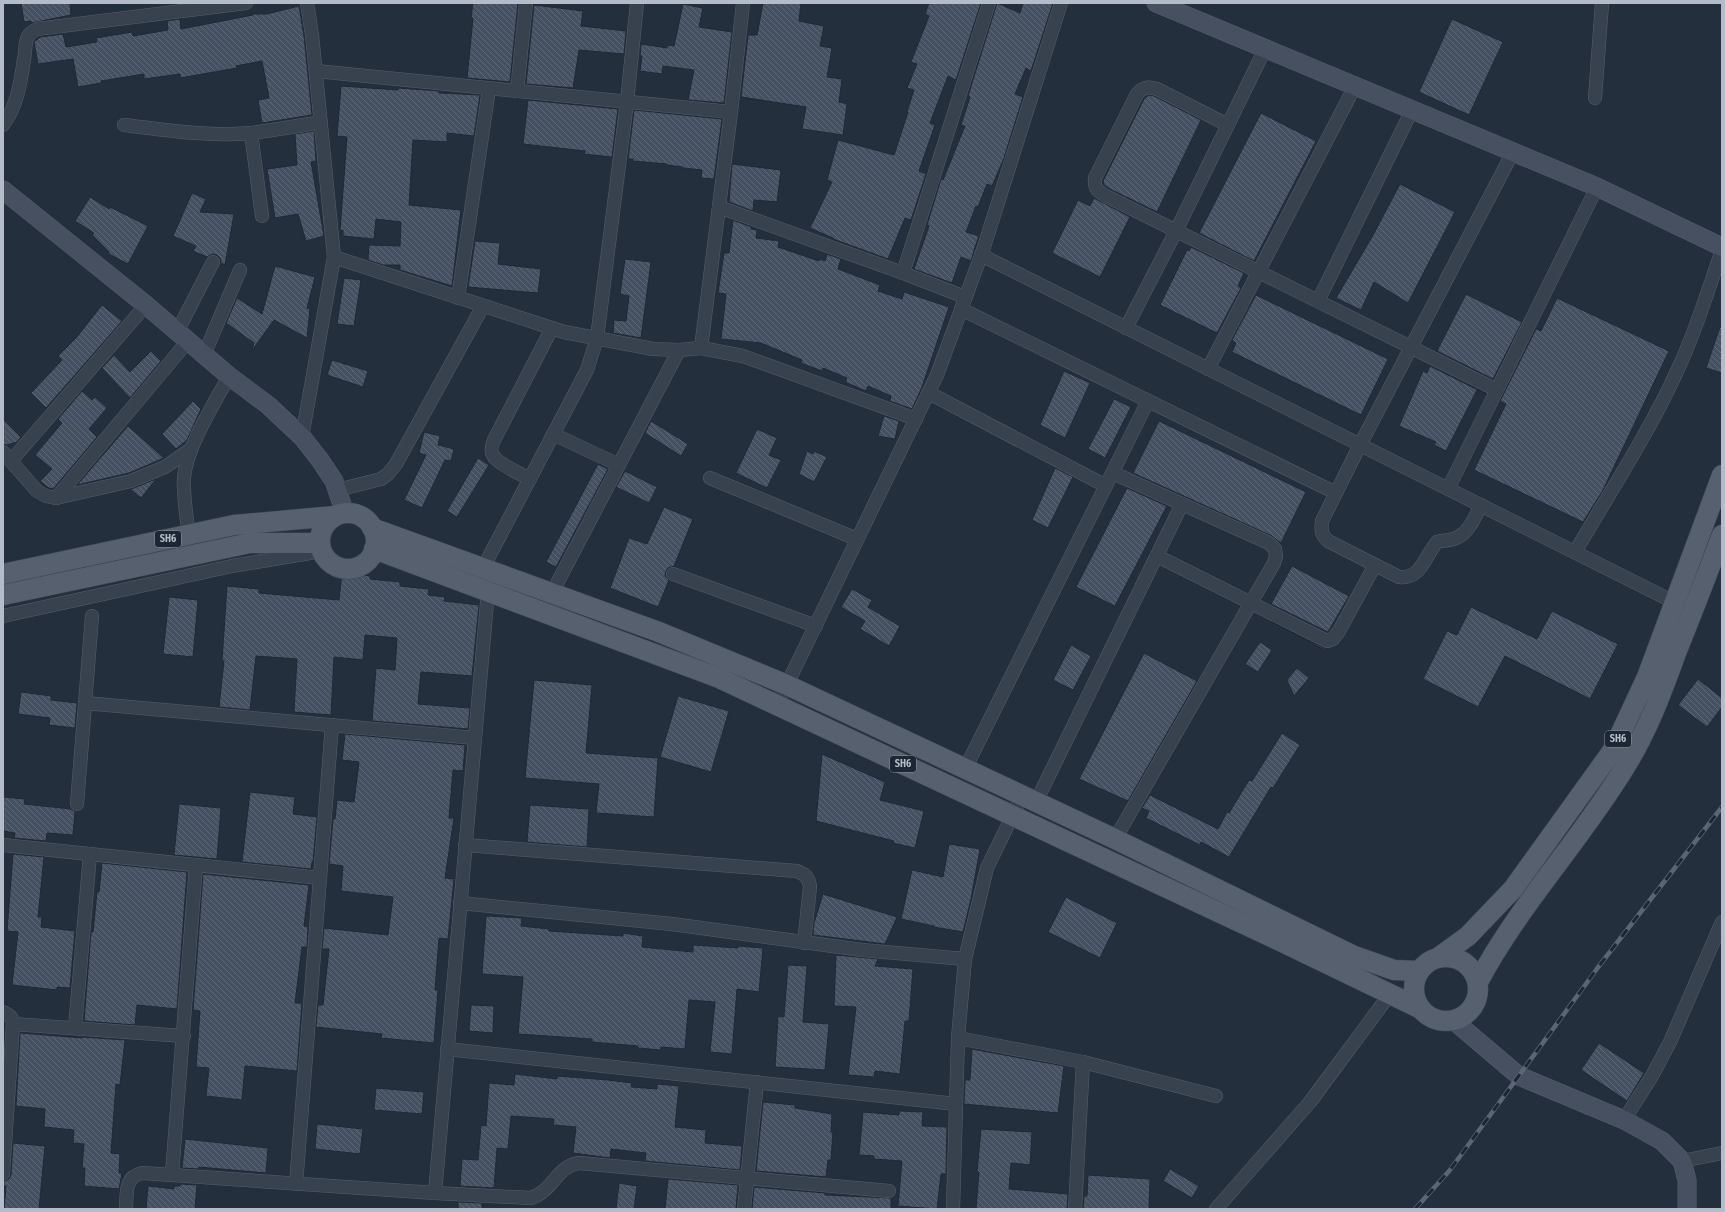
<svg xmlns="http://www.w3.org/2000/svg" width="1725" height="1212" viewBox="0 0 1725 1212" font-family="'Fira Sans Condensed',sans-serif">
<style>
.building{fill:url(#building-back-hatch);stroke:#1f2835}
.lines{fill:none;stroke-linecap:round;stroke-linejoin:round}
.street-casing{stroke:#565f6c;stroke-width:14}
.secondary-casing{stroke:#565f6c;stroke-width:19}
.primary-casing{stroke:#414a57;stroke-width:21}
.street{stroke:#38414e;stroke-width:13}
.secondary{stroke:#465061;stroke-width:18}
.primary{stroke:#56606e;stroke-width:20}
.rail-casing{stroke:#5a6575;stroke-width:4.5}
.rail{stroke:#1d2633;stroke-width:3;stroke-dasharray:9;stroke-linecap:butt}
.labels{text-anchor:middle;dominant-baseline:central;stroke-width:3;stroke-linejoin:round;paint-order:stroke}
.shield{fill:#1d2633;stroke:#878f9c;stroke-width:1}
.shield-label{font-size:10px;font-weight:bold;fill:#b4bcc9}
</style>
<defs>
<pattern id="building-back-hatch" width="6" height="6" patternUnits="userSpaceOnUse"><rect width="6" height="6" fill="#455162"/><path d="M-1 5l2 2M0 0l6 6M5-1l2 2" fill="none" stroke="#5d6877"/></pattern>
</defs>
<rect width="100%" height="100%" fill="#242f3e"/>
<g class="building">
<polygon points="21,3 70,3 71,15 31,23 31,21 24,22"/>
<polygon points="473,3 518,3 510,82 467,78 473,18 471,18"/>
<polygon points="763,3 801,3 799,21 824,26 820,46 832,48 827,77 842,79 839,102 847,104 843,135 802,129 806,107 741,97 748,35 757,35"/>
<polygon points="929,3 981,3 956,80 948,76 930,123 935,125 919,171 926,174 911,220 905,218 888,259 833,239 833,238 810,228 832,182 827,180 838,140 894,155 908,112 907,112 914,90 907,88 917,64 911,62 929,16 925,14"/>
<polygon points="997,3 1020,13 1023,3 1053,3 1031,71 1026,68 1015,94 1023,97 1004,158 992,186 987,184 978,207 976,206 966,232 979,236 975,247 971,261 961,257 952,283 914,269 929,226 927,225 941,179 943,180 965,126 961,125 970,97 968,96"/>
<polygon points="683,4 703,8 699,27 732,32 724,103 688,100 694,70 663,66 662,74 640,71 642,56 640,56 641,44 667,48 667,45 674,46"/>
<polygon points="534,5 583,11 581,26 626,31 624,54 579,50 573,88 526,84"/>
<polygon points="299,6 304,36 312,115 262,123 258,100 269,98 262,61 236,66 237,68 180,78 180,74 144,79 144,74 101,81 101,83 78,87 73,59 38,64 34,42 40,37 63,34 66,47 97,42 96,38 132,32 133,36 168,30 167,21 180,19 181,29 253,15 252,14 267,14"/>
<polygon points="1452,19 1503,42 1469,115 1419,92"/>
<polygon points="341,86 398,90 398,88 439,91 439,93 480,95 474,136 447,133 447,142 413,140 409,205 461,210 452,286 400,270 400,265 383,265 368,260 369,245 400,246 401,222 376,219 374,239 343,236 343,230 340,231 347,137 337,136"/>
<polygon points="1149,95 1154,96 1201,120 1157,212 1110,189 1104,185 1103,181 1144,99"/>
<polygon points="528,100 618,109 612,157 584,154 585,151 523,144"/>
<polygon points="634,110 722,119 714,179 701,178 702,170 683,168 683,167 667,165 667,164 633,161 633,159 628,159"/>
<polygon points="1261,113 1316,141 1254,261 1199,233"/>
<polygon points="314,131 316,161 311,162 324,236 306,241 298,214 275,218 267,169 297,165 295,134"/>
<polygon points="732,164 781,170 777,202 754,200 753,211 729,202"/>
<polygon points="1400,184 1455,212 1408,303 1374,282 1361,310 1336,298 1372,237"/>
<polygon points="192,193 206,199 200,212 234,214 225,265 221,263 220,258 217,255 212,254 207,257 193,251 196,246 173,236"/>
<polygon points="90,197 109,209 110,207 148,226 128,264 109,254 109,252 92,235 94,233 75,221"/>
<polygon points="1094,198 1130,217 1100,277 1052,253 1078,200 1090,206"/>
<polygon points="733,220 751,227 751,229 757,230 756,238 779,241 778,247 819,261 820,259 825,261 827,254 841,259 838,269 880,285 878,291 902,299 904,292 949,307 922,387 912,409 890,401 891,396 868,386 866,391 845,382 847,378 823,368 822,371 801,363 802,360 761,343 721,339 726,294 718,293 724,253 729,253"/>
<polygon points="475,241 500,243 498,264 541,269 538,293 468,287"/>
<polygon points="1191,247 1244,273 1238,286 1241,288 1217,333 1160,305 1187,250 1189,251"/>
<polygon points="625,259 651,262 641,338 613,333 614,320 626,321 629,296 620,294"/>
<polygon points="275,266 315,277 307,308 310,309 307,338 274,320 253,349 252,349 254,343 226,323 237,298 262,314"/>
<polygon points="344,278 361,280 354,326 337,324"/>
<polygon points="1466,294 1522,322 1493,379 1437,351"/>
<polygon points="1256,295 1388,359 1361,415 1232,352 1236,343 1232,340"/>
<polygon points="1557,298 1669,351 1602,492 1583,522 1474,470 1506,404 1500,401 1536,329 1541,331"/>
<polygon points="102,305 122,321 46,408 31,393 62,360 58,356 76,338"/>
<polygon points="1720,327 1722,328 1722,373 1706,368"/>
<polygon points="151,351 161,361 130,398 102,368 114,355 130,372"/>
<polygon points="332,360 368,371 363,387 327,375"/>
<polygon points="1430,366 1486,394 1477,390 1446,451 1434,445 1436,442 1399,426 1423,371 1427,373"/>
<polygon points="1064,371 1090,383 1065,438 1040,425"/>
<polygon points="82,391 92,400 95,397 107,408 89,429 97,437 53,489 49,488 40,481 52,469 35,455 62,423 58,419"/>
<polygon points="1114,399 1131,407 1105,458 1088,449"/>
<polygon points="193,401 201,409 187,440 176,449 162,434"/>
<polygon points="884,416 899,421 895,439 878,436"/>
<polygon points="3,419 21,437 17,442 7,445 3,444"/>
<polygon points="651,421 688,444 681,456 645,433"/>
<polygon points="1159,421 1306,492 1281,543 1272,536 1133,473"/>
<polygon points="128,426 164,458 129,473 77,485"/>
<polygon points="757,429 777,438 769,455 781,460 767,488 736,473"/>
<polygon points="424,432 440,436 438,445 454,449 451,461 445,460 422,508 404,500 426,455 419,453"/>
<polygon points="807,451 813,454 814,451 827,457 814,482 799,474"/>
<polygon points="478,458 489,465 457,517 447,511"/>
<polygon points="598,464 608,469 556,567 546,562"/>
<polygon points="1055,468 1073,477 1048,528 1032,520"/>
<polygon points="625,471 657,487 649,503 616,487"/>
<polygon points="156,479 141,498 130,489 134,488"/>
<polygon points="1127,488 1167,506 1115,606 1076,587"/>
<polygon points="664,507 693,519 674,566 668,568 666,571 665,576 669,580 658,607 610,588 629,538 647,544"/>
<polygon points="1292,566 1349,596 1328,632 1271,604"/>
<polygon points="342,573 370,576 370,579 400,582 400,586 429,589 428,595 445,597 444,601 479,605 472,676 421,672 418,704 470,708 468,729 372,721 376,668 395,670 397,638 365,635 363,660 334,657 331,715 294,712 297,659 256,656 250,710 219,707 224,661 222,661 227,586 259,589 259,593 339,600"/>
<polygon points="852,589 872,600 868,607 900,626 889,646 860,629 865,621 841,607"/>
<polygon points="169,597 198,600 193,657 163,654"/>
<polygon points="1471,607 1537,639 1552,611 1618,644 1590,699 1505,656 1478,707 1423,679 1447,631 1457,635"/>
<polygon points="1272,622 1323,648 1326,649 1326,651"/>
<polygon points="1260,642 1272,650 1258,672 1245,664"/>
<polygon points="1071,645 1091,656 1073,690 1053,680"/>
<polygon points="1144,653 1197,681 1128,801 1079,779"/>
<polygon points="1297,668 1309,678 1294,696 1287,680"/>
<polygon points="1698,679 1722,698 1722,707 1707,727 1678,705"/>
<polygon points="534,680 592,685 586,753 658,758 654,817 596,813 599,784 525,778"/>
<polygon points="21,692 51,696 51,700 77,703 75,728 49,725 50,718 18,714"/>
<polygon points="678,696 729,711 711,772 660,757"/>
<polygon points="1282,733 1300,745 1273,788 1271,787 1229,857 1201,842 1200,845 1146,818 1149,811 1142,808 1150,795 1218,829 1227,812 1229,813 1249,780 1252,781"/>
<polygon points="345,734 465,745 463,771 453,770 449,818 454,818 445,878 454,879 448,939 439,938 435,990 438,990 434,1043 381,1038 382,1034 316,1027 318,1005 323,1005 329,949 322,949 324,928 388,935 393,897 341,891 343,866 329,864 333,819 335,819 337,800 354,802 359,762 342,760"/>
<polygon points="822,754 885,782 880,800 924,811 915,848 893,843 894,841 816,821"/>
<polygon points="250,792 295,797 293,814 317,817 313,862 312,862 311,869 242,862"/>
<polygon points="3,797 25,799 24,804 71,809 75,812 73,835 47,833 46,841 14,838 15,833 3,831"/>
<polygon points="179,804 221,808 217,859 174,855"/>
<polygon points="530,805 589,809 587,847 527,842"/>
<polygon points="949,844 980,849 971,899 963,932 934,927 934,926 901,919 912,870 943,877"/>
<polygon points="13,854 44,857 38,917 42,917 41,927 75,931 70,988 57,987 57,990 12,985 18,932 7,931"/>
<polygon points="102,863 187,872 177,1009 137,1005 135,1025 84,1021 91,932 93,932 97,892 99,892"/>
<polygon points="203,874 309,885 304,926 308,927 307,947 302,947 295,1003 302,1003 297,1071 245,1066 242,1100 206,1096 209,1068 196,1067 200,1011 193,1010"/>
<polygon points="823,894 897,917 885,944 813,935 814,923"/>
<polygon points="1066,897 1117,923 1100,958 1048,932"/>
<polygon points="486,916 522,918 521,926 549,929 549,931 623,936 623,933 643,936 642,947 693,952 693,945 738,948 738,946 763,948 759,992 737,989 732,1054 710,1052 715,1002 689,1000 685,1049 661,1047 661,1050 638,1048 638,1046 592,1042 592,1039 518,1034 523,977 482,974"/>
<polygon points="836,955 878,959 875,966 913,969 909,1021 905,1021 900,1074 875,1071 874,1077 848,1075 856,1007 834,1006"/>
<polygon points="788,965 807,966 803,1022 829,1024 825,1070 775,1067 778,1016 784,1017"/>
<polygon points="471,1005 494,1006 493,1033 469,1031"/>
<polygon points="20,1033 82,1038 82,1037 125,1040 120,1085 116,1084 111,1153 120,1154 119,1173 122,1173 119,1189 84,1186 85,1168 82,1168 84,1144 73,1143 74,1130 44,1127 45,1109 16,1106"/>
<polygon points="1599,1043 1644,1073 1627,1101 1581,1070"/>
<polygon points="972,1049 1064,1066 1058,1113 964,1104 965,1080 970,1080"/>
<polygon points="515,1074 557,1079 557,1076 608,1080 632,1083 631,1087 657,1089 657,1084 679,1086 675,1127 706,1130 705,1143 742,1146 740,1170 645,1161 646,1153 611,1149 610,1158 573,1153 576,1127 553,1125 554,1119 511,1116 508,1149 497,1148 494,1188 460,1186 462,1159 478,1160 481,1125 486,1126 489,1083 514,1085"/>
<polygon points="376,1088 424,1092 422,1114 374,1110"/>
<polygon points="763,1102 795,1105 795,1108 832,1114 831,1132 833,1132 831,1160 828,1160 826,1177 756,1171"/>
<polygon points="899,1111 923,1112 922,1126 947,1127 946,1174 941,1174 937,1209 898,1206 902,1161 874,1159 874,1156 859,1155 863,1112 899,1115"/>
<polygon points="317,1124 363,1129 360,1154 315,1149"/>
<polygon points="981,1129 1032,1132 1030,1165 1011,1163 1009,1189 1068,1194 1067,1209 976,1209 979,1172 977,1172"/>
<polygon points="185,1139 268,1148 266,1173 199,1167 199,1169 182,1168"/>
<polygon points="13,1143 45,1146 39,1209 4,1209 6,1186 3,1186 3,1182 9,1179 11,1175"/>
<polygon points="1170,1169 1199,1186 1192,1198 1163,1181"/>
<polygon points="1088,1175 1150,1179 1149,1209 1083,1209 1084,1196 1087,1196"/>
<polygon points="668,1179 738,1185 736,1209 665,1209"/>
<polygon points="619,1183 637,1186 634,1209 616,1209"/>
<polygon points="180,1184 197,1185 195,1209 146,1209 148,1186 174,1189 174,1186 180,1186"/>
<polygon points="754,1187 825,1193 825,1195 891,1198 891,1209 752,1209"/>
<polygon points="458,1202 482,1203 482,1209 458,1209"/>
</g>
<g class="lines">
<defs>
<g id="street">
<polyline points="316,71 731,112"/>
<polyline points="517,91 526,3"/>
<polyline points="1595,98 1602,3"/>
<path d="M3,125c14,-18 18,-44 21,-66 2,-7 0,-18 5,-24 2,-3 5,-4 8,-6l209,-26"/>
<path d="M124,125c41,5 85,12 127,8 23,-3 47,-7 70,-11"/>
<path d="M1228,125l-71,-36c-9,-3 -14,-2 -20,5l-42,84c-1,10 2,13 11,18l391,194"/>
<polyline points="251,133 262,216"/>
<polyline points="719,207 903,273 965,297"/>
<polyline points="981,255 1674,602"/>
<polyline points="334,257 564,332 653,349 679,350 701,348 743,356 916,419"/>
<polyline points="903,273 989,3"/>
<polyline points="458,298 489,89"/>
<polyline points="1318,301 1412,110"/>
<polyline points="961,309 1336,493"/>
<polyline points="1126,328 1176,231 1265,49"/>
<polyline points="177,332 213,262"/>
<polyline points="701,348 731,112 743,3"/>
<polyline points="204,355 240,270"/>
<polyline points="1208,369 1355,86"/>
<polyline points="929,393 1106,486"/>
<polyline points="553,434 619,465"/>
<polyline points="302,437 334,257 312,35 307,3"/>
<polyline points="3,452 37,491 46,496 56,498 131,481 165,467 191,449"/>
<polyline points="11,461 146,305"/>
<polyline points="1113,473 1269,543 1275,549 1276,556 1274,563 1115,839"/>
<polyline points="710,478 857,539"/>
<path d="M530,479c-9,-5 -34,-16 -37,-24 -3,-4 -1,-10 1,-15l58,-112"/>
<polyline points="1448,489 1597,187"/>
<polyline points="337,490 381,479 388,474 396,464 483,306"/>
<polyline points="56,498 188,341"/>
<path d="M1481,505c-6,12 -12,28 -25,33 -6,3 -13,2 -19,4 -12,14 -16,38 -38,35l-71,-36c-7,-6 -7,-11 -6,-20l38,-76 153,-293"/>
<path d="M189,534c-3,-19 -6,-38 -5,-57 3,-31 30,-73 45,-101"/>
<path d="M1575,552c35,-60 74,-119 103,-183 18,-38 30,-79 44,-119"/>
<polyline points="1157,556 1327,641 1333,639 1339,631 1375,565"/>
<polyline points="483,568 587,370 597,338 627,102 637,3"/>
<polyline points="673,574 816,626"/>
<polyline points="552,593 679,350"/>
<polyline points="3,616 232,566 322,551"/>
<polyline points="85,703 475,738"/>
<polyline points="777,705 937,375 983,250 1061,3"/>
<polyline points="965,769 1148,401"/>
<polyline points="1036,802 1182,504"/>
<polyline points="77,804 92,616"/>
<polyline points="3,845 320,878"/>
<path d="M465,845l332,26c9,4 12,7 13,16l-6,56"/>
<polyline points="460,903 672,924 862,950 965,959"/>
<path d="M3,1012c6,3 10,5 10,12l-10,150"/>
<polyline points="13,1024 184,1036"/>
<polyline points="75,1028 90,854"/>
<polyline points="958,1038 1083,1062 1216,1096"/>
<polyline points="447,1049 956,1104"/>
<polyline points="1624,1120 1652,1076 1670,1042 1722,922"/>
<polyline points="1682,1161 1722,1153"/>
<polyline points="172,1174 196,865"/>
<polyline points="296,1184 332,725"/>
<polyline points="435,1193 488,591"/>
<path d="M126,1209c1,-15 -2,-32 16,-36l293,20 96,5c21,-6 26,-32 48,-35l310,28"/>
<polyline points="744,1209 757,1082"/>
<polyline points="953,1209 958,1038 965,959 987,868 1022,796"/>
<polyline points="1075,1209 1083,1062"/>
<polyline points="1216,1209 1310,1102 1390,994"/>
</g>
<g id="secondary">
<polyline points="1156,3 1597,187 1722,247"/>
<polyline points="3,190 146,305 229,376 268,405 302,437 320,460 334,481 345,513"/>
<polyline points="1453,1020 1519,1076 1624,1120 1662,1141 1682,1161 1687,1180 1687,1209"/>
</g>
<g id="primary">
<circle cx="348" cy="541" r="28"/>
<polyline points="372,528 659,632 787,685 1115,839 1354,956 1394,970 1418,971"/>
<polyline points="374,549 719,678 1280,941 1419,1008"/>
<polyline points="3,574 234,525 335,516"/>
<polyline points="3,595 250,543 320,543"/>
<circle cx="1446" cy="989" r="32"/>
<polyline points="1439,957 1468,936 1513,889 1613,750 1647,677 1722,475"/>
<path d="M1478,982c41,-77 102,-141 147,-215 22,-35 37,-75 51,-114 16,-39 31,-79 46,-118"/>
</g>
</defs>
<use href="#street" class="street-casing"/>
<use href="#secondary" class="secondary-casing"/>
<use href="#primary" class="primary-casing"/>
<use href="#street" class="street"/>
<use href="#secondary" class="secondary"/>
<use href="#primary" class="primary"/>
<defs>
<polyline id="rail" points="1415,1209 1450,1170 1599,966 1722,807"/>
</defs>
<use href="#rail" class="rail-casing"/>
<use href="#rail" class="rail"/>
</g>
<g class="labels">
<g class="shield">
<rect x="155" y="531" width="26" height="16" rx="3"/>
<rect x="1605" y="731" width="26" height="16" rx="3"/>
<rect x="890" y="756" width="26" height="16" rx="3"/>
</g>
<g class="shield-label">
<text x="168" y="539">SH6</text>
<text x="1618" y="739">SH6</text>
<text x="903" y="764">SH6</text>
</g>
</g>
<rect width="1725" height="1212" fill="none" stroke="#b4bcc9" stroke-width="8"/>
</svg>
